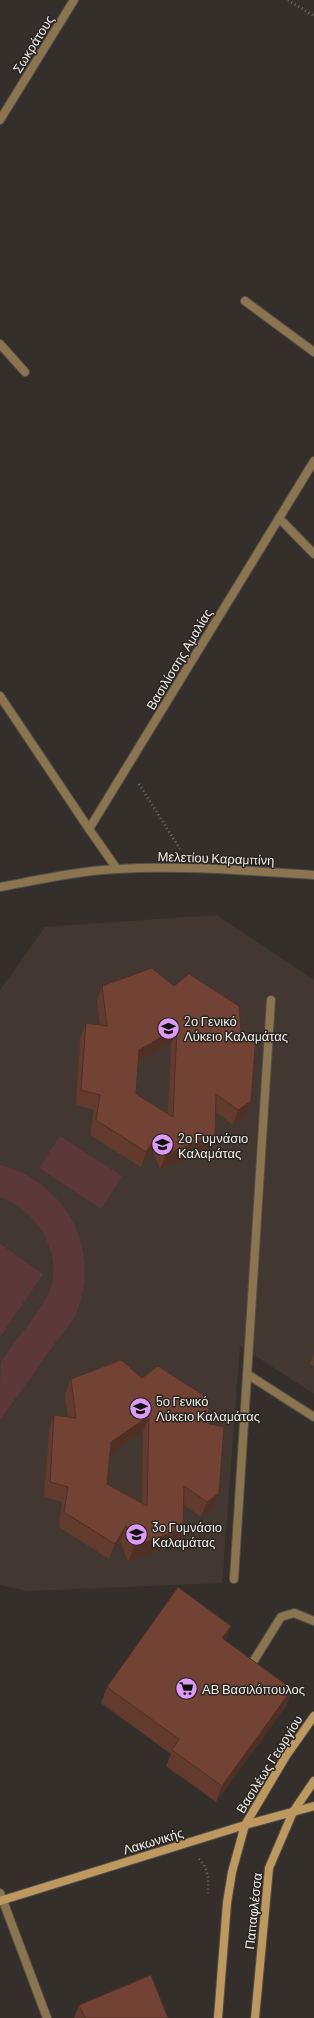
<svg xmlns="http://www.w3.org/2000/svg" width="314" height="2018" viewBox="0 0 314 2018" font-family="Barlow,sans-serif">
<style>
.built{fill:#433831}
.green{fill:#5c3839}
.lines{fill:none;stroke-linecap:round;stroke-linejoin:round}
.lane-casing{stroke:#524e4a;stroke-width:10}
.street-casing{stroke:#524e4a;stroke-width:10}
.secondary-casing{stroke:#524e4a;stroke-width:10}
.path{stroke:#716d69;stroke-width:2.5;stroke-dasharray:1 3;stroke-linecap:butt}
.lane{stroke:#8b7450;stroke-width:8}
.street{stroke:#8b7450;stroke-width:8}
.secondary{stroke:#be995f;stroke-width:8}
.wall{fill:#623a2e;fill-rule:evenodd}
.shaded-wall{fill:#502f25}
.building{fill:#724335;stroke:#502f25;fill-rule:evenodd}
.labels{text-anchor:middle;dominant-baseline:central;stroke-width:3;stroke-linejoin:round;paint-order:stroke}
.street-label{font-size:13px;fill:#f1eeeb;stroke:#2a2521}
.poi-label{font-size:13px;fill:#f1eeeb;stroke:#2a2521;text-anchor:start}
</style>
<rect width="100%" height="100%" fill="#342f2b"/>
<polygon class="built" points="216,915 314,980 314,1394 240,1346 222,1583 27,1591 0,1585 0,990 45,927"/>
<g class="green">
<polygon points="60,1136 122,1176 101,1209 39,1168"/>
<path d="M0,1165c66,17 103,85 76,149 -5,11 -16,22 -23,32 -18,25 -35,49 -53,74 0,-11 0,-50 1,-58 2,-5 7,-10 10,-15 12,-15 24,-30 34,-47 24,-39 -6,-90 -45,-103z"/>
<polygon points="0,1244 43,1274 0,1337"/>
</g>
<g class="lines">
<defs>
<g id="lane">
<polyline points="247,1374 314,1417"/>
<polyline points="234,1579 271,1000"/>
<polyline points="248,1670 281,1617 294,1613 314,1621"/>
</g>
<g id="street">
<polyline points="0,120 74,0"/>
<polyline points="245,301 314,352"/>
<polyline points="0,344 25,372"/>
<polyline points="279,518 314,554"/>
<polyline points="0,696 89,829"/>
<polyline points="117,869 89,829 314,461"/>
<path d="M0,887c38,-7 78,-16 117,-18 66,-4 131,2 197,6"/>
<polyline points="0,1893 47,2018"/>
</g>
<g id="secondary">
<polyline points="0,1901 245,1825 314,1806"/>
<polyline points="218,2018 227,1903 232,1872 245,1825 286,1756 314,1716"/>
<polyline points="255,2018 269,1868 293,1812 314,1781"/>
</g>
</defs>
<use href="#lane" class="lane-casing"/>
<use href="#street" class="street-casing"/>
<use href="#secondary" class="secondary-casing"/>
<g class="path">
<polyline points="288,0 314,16"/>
<polyline points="139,784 180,849"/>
<path d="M199,1859c11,11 9,22 9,36"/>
</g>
<use href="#lane" class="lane"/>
<use href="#street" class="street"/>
<use href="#secondary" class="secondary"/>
</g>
<g class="wall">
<path d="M102,986h72l67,45 10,70 -5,15 -13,9 -17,-13 -6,39 -50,18 -8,-20 -11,18 -51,-32 4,-25 -18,-5 4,-67 6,-15 14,2 -3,-24zM171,1043l-3,71 -32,-20 2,-32z"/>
<polygon points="314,1353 314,1366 310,1364"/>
<path d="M142,1378l67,46 10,69 -5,15 -13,9 -17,-12 -6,38 -50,19 -8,-21 -11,18 -50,-32 3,-25 -18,-5 5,-66 5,-16 14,2 -3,-23 6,-15zM143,1432l-1,71 -35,-19 3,-30z"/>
<polygon points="226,1641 292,1689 286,1706 216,1802 166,1766 171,1754 101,1703 107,1687"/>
<polygon points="79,2005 168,2018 74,2018"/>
</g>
<g class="shaded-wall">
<polygon points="177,1028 171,1043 133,1065 139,1050"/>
<polygon points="251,1101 246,1116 233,1125 238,1110"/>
<polygon points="158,1134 152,1149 141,1167 146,1152"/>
<polygon points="215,1135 210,1151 160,1169 166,1154"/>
<polygon points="149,1416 143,1432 105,1458 111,1442"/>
<polygon points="219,1493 214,1508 201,1517 207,1502"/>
<polygon points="126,1526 120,1541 109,1559 115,1544"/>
<polygon points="183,1528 178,1543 128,1562 134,1547"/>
<polygon points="231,1626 225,1643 222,1638"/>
<polygon points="292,1689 286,1706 216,1802 222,1786"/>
</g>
<g class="building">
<path d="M152,968l22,18 15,-12 50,32 2,25 15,4 -5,66 -13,9 -22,-16 -1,41 -49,19 -8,-20 -12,18 -50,-32 4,-25 -19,-5 5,-67 21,3 -5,-40zM177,1028l-4,89 -37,-23 3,-44z"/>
<path d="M121,1360l21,18 16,-12 50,32 1,26 15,3 -5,66 -12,9 -23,-16 -1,42 -49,19 -8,-21 -11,18 -51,-32 4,-25 -18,-5 4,-67 22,3 -5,-39zM149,1416l-2,90 -40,-22 4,-42z"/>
<polygon points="178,1587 231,1626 222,1638 292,1689 222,1786 172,1750 179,1739 107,1687"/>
<polygon points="151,1975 168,2018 85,2018 79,2005"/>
</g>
<defs>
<symbol id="school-disc" viewBox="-11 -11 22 22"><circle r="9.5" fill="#dd99f3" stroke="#2a2521"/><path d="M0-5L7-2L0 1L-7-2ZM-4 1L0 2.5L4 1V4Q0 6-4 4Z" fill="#111"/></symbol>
<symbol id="supermarket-disc" viewBox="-11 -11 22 22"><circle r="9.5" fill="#dd99f3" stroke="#2a2521"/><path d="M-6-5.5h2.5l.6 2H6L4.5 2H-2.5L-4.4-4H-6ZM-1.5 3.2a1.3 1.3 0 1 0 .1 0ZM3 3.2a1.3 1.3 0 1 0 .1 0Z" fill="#111"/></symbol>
</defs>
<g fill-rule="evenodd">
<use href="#school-disc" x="156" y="1016" width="25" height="25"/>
<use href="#school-disc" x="150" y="1132" width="25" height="25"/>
<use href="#school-disc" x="128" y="1396" width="25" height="25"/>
<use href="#school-disc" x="124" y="1522" width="25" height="25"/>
<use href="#supermarket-disc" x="174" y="1676" width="25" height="25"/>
</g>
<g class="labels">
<g class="street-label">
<text transform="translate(33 44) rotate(-58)">Σωκράτους</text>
<text transform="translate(179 659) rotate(-59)">Βασιλίσσης Αμαλίας</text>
<text transform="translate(216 858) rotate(2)">Μελετίου Καραμπίνη</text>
<text transform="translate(269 1764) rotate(-58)">Βασιλέως Γεωργίου</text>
<text transform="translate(153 1841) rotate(-17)">Λακωνικής</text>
<text transform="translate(253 1911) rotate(-84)">Παπαφλέσσα</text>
</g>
<g class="poi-label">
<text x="184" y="1021">2ο Γενικό<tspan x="184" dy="15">Λύκειο Καλαμάτας</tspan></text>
<text x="178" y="1138">2ο Γυμνάσιο<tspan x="178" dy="15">Καλαμάτας</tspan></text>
<text x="156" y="1401">5ο Γενικό<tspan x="156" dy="15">Λύκειο Καλαμάτας</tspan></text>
<text x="152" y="1527">3ο Γυμνάσιο<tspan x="152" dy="15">Καλαμάτας</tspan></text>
<text x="202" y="1689">ΑΒ Βασιλόπουλος</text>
</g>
</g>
</svg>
